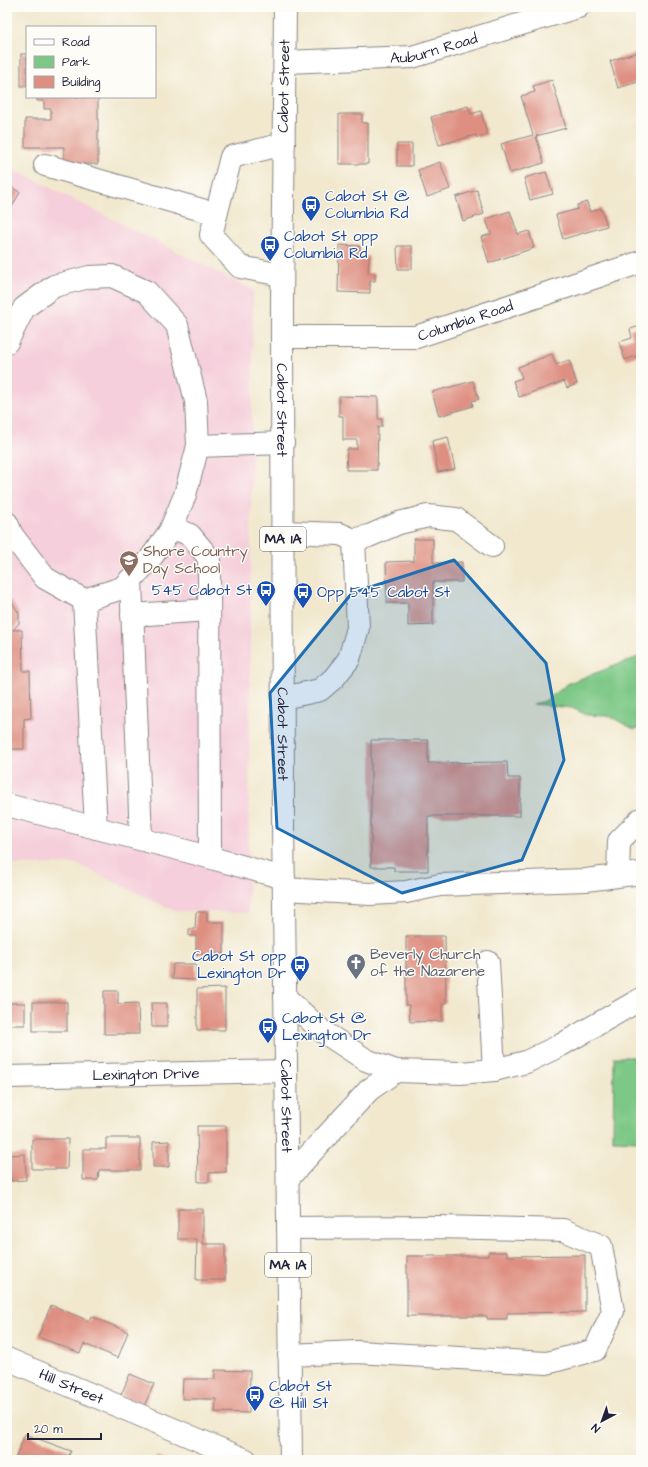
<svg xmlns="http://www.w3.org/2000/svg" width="648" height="1467" viewBox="0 0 648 1467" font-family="'Architects Daughter',sans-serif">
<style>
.built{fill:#f5cfdb}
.green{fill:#7dc886;stroke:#507560}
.building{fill:#de8f81}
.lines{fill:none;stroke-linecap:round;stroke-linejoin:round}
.minor-casing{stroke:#8a8584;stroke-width:24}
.highway-casing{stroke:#8a8584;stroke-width:24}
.minor{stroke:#fff;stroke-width:22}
.highway{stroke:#fff;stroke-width:22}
.marked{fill:#1f6fb2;fill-opacity:0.2;stroke:#1f6fb2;stroke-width:3;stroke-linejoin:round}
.labels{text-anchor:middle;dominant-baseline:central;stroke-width:3;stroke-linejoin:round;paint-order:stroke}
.shield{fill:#fdfcf7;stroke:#646373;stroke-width:1}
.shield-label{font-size:14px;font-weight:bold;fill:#22223b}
.street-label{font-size:15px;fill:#22223b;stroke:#fdfcf7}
.transit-label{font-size:15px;fill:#164399;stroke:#fdfcf7;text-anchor:start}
.education-label{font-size:15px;fill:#785e54;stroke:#fdfcf7;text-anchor:start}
.worship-label{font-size:15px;fill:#5b616d;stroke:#fdfcf7;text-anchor:start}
</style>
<rect width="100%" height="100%" fill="#fdfcf7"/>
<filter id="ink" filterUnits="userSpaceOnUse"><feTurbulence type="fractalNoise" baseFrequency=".025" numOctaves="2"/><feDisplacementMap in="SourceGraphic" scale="8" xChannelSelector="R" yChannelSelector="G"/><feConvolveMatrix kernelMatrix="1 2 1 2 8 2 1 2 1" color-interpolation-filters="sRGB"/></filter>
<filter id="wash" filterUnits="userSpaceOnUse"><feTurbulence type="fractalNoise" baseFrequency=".012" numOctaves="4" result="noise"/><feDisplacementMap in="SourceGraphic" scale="16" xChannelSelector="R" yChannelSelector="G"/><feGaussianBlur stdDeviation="0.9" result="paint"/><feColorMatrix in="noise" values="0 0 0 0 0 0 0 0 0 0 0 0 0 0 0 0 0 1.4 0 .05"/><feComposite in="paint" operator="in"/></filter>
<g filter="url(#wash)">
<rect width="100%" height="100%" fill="#f1e8ce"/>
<polygon class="built" points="7,166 253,290 248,913 175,911 77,864 7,865"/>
<g class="green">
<polygon points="641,656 641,728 634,729 609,716 587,715 572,708 533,704 545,701 569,683"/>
<polygon points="614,1057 641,1057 641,1141 613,1140"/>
</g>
<g id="blocks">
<g class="building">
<polygon points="641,51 641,81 618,88 610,61"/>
<rect x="21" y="54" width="6" height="32"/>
<polygon points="552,80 566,128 536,136 544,163 510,173 501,144 533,135 521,96 535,92 533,86"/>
<polygon points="37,97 98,97 98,164 64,164 64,147 25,147 25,119 51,119 51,109 44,109 44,101 37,101"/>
<polygon points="468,106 471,114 481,111 487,135 477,138 476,135 439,145 431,117"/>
<polygon points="339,114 362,114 362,123 368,123 368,164 339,164"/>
<rect x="397" y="144" width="15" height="22"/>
<polygon points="440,162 450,189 427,197 418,170"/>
<polygon points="546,172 553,194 530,200 524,178"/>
<polygon points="7,185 20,192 7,216"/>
<polygon points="477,190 484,214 463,221 456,197"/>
<polygon points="587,202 590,212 601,208 607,226 563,239 556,215 578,209 577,205"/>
<polygon points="510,211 518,234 529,231 534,248 489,263 481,237 491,234 486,219"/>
<polygon points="339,245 360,246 360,256 369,256 368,273 375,273 375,281 370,281 370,293 338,292"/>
<polygon points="397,246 412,246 412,269 398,269"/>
<polygon points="641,326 641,354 625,360 619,342 632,338 630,329"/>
<polygon points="552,354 556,365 569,360 577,384 567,388 564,381 519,397 513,381 522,378 518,367"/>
<polygon points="473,381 479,399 472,401 473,406 439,416 432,392"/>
<polygon points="339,396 378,397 378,419 382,419 382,427 378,427 377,470 346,470 347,449 357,449 357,440 343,440 343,416 339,416"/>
<polygon points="448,437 455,469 438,472 432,441"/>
<polygon points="414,539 433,539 433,563 462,562 462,582 433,582 433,625 408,626 408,603 387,603 386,562 414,561"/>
<polygon points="7,601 11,601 19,613 19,623 13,630 22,630 23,671 30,671 31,718 24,719 24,749 7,749"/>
<polygon points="371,740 428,740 428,763 507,762 508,778 520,778 520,816 428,816 428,871 394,871 394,867 371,867"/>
<polygon points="196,912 207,912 207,922 224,922 224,954 196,954 196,936 189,936 189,929 195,929"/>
<polygon points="406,936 445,936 446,1004 442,1004 442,1021 410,1022 409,1005 406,1005"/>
<polygon points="173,964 196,964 196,980 172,979"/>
<polygon points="225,988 225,1030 197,1030 197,989"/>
<polygon points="104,991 118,991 118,1004 138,1003 139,1034 104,1034"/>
<rect x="33" y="1002" width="34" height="29"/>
<rect x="7" y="1003" width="18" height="22"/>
<polygon points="151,1003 167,1003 167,1027 152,1027"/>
<polygon points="197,1126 226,1126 226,1172 209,1173 209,1182 198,1182"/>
<polygon points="106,1138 140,1138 140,1170 99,1170 98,1180 83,1180 83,1149 106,1149"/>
<polygon points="32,1139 68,1139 67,1169 32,1169"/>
<polygon points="169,1141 169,1167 153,1167 153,1142"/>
<polygon points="25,1154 26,1180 11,1181 10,1155"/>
<polygon points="178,1209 203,1209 203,1244 225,1244 225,1280 196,1280 197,1239 178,1239"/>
<polygon points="488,1252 507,1252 507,1256 585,1255 585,1312 507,1313 507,1319 487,1319 487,1316 407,1316 407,1256 488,1256"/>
<polygon points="51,1305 89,1321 91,1316 128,1332 118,1358 84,1344 80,1353 38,1337"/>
<polygon points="215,1370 250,1371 249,1413 215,1412 216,1399 182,1399 183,1379 215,1379"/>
<polygon points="130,1374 154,1384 144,1406 121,1395"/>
<polygon points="25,1434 71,1451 67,1460 15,1459"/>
<polygon points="157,1456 166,1460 155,1460"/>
</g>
</g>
</g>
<g filter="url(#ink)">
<use href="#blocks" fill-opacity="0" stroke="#8a8584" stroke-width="1"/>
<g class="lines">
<defs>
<g id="minor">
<path id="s1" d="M285,62l127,-5 166,-50"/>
<polyline points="45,165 216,214"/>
<polyline points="282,275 240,267 211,235 231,157 284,144"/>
<path id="s2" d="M282,337h134l225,-75"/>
<polyline points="7,342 24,308 54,286 89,277 112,276 147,292 177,325 196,401 198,446 185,495 170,531 148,562 122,588 84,600 45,578 12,535 7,523"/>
<polyline points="198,446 283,443"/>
<polyline points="172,527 190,535 209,558 210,857"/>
<polyline points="283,532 340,534 354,540 369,536 399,523 428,516 456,519 492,546"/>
<polyline points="131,579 141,839"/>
<polyline points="84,600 96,828"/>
<polyline points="132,615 209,610"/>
<polyline points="283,698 320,690 334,678 349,659 358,628 354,540"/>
<polyline points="7,805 186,851 284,878"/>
<polyline points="618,875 619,841 641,819"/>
<polyline points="284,889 370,894 406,892 440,885 586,880 641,873"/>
<polyline points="488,962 494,1070"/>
<polyline points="285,997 322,1031 366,1060 396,1071 460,1073 494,1070 526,1062 561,1045 641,999"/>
<path id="s3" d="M7,1077l279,-6"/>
<polyline points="288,1178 369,1090 396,1071"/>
<polyline points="288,1228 436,1227 563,1230 601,1246 613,1311 595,1350 547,1363 357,1352 289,1355"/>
<path id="s4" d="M7,1359l239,101"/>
</g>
<g id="highway">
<path id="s5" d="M285,7l-3,298 1,519 8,636"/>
</g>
</defs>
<use href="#minor" class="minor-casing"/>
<use href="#highway" class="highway-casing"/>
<use href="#minor" class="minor"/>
<use href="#highway" class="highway"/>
</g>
</g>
<path class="marked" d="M454,560l92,103 18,97 -42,100 -120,33 -125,-65 -7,-135 82,-100z"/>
<defs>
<symbol id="bus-pin" viewBox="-11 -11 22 30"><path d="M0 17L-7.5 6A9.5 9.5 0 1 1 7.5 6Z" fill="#1a4fb4" stroke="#fdfcf7"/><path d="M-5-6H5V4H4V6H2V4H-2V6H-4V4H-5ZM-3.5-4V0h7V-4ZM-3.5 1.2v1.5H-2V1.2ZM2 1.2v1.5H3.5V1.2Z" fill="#fff"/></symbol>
<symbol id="school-pin" viewBox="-11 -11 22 30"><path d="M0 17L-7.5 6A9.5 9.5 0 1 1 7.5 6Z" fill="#8d6e63" stroke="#fdfcf7"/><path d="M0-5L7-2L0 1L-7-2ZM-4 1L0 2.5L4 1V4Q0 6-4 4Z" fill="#fff"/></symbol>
<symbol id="church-pin" viewBox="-11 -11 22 30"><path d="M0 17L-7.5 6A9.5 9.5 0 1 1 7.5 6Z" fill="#6b7280" stroke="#fdfcf7"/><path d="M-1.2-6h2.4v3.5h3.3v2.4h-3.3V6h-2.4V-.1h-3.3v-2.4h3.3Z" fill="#fff"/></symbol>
</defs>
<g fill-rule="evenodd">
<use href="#bus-pin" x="300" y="194" width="22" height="30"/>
<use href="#bus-pin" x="259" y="234" width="22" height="30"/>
<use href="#school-pin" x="118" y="549" width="22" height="30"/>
<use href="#bus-pin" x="255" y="579" width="22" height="30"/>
<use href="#bus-pin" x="292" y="581" width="22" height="30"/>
<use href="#church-pin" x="345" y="952" width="22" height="30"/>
<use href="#bus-pin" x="289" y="954" width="22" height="30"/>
<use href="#bus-pin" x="257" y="1016" width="22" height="30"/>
<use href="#bus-pin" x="244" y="1384" width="22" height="30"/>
</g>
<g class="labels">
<g class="shield">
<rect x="260" y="527" width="46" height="24" rx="3"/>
<rect x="265" y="1253" width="46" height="24" rx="3"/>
</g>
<g class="shield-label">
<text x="283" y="539">MA 1A</text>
<text x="288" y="1265">MA 1A</text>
</g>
<g class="street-label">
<text stroke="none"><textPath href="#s1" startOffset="150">Auburn Road</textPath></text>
<text transform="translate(284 86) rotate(-89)">Cabot Street</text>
<text stroke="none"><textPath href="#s2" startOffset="186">Columbia Road</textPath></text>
<text stroke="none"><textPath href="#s5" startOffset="403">Cabot Street</textPath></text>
<text stroke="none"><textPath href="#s5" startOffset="727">Cabot Street</textPath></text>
<text stroke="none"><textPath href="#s3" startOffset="139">Lexington Drive</textPath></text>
<text stroke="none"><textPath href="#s5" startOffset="1099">Cabot Street</textPath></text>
<text stroke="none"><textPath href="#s4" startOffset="70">Hill Street</textPath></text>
</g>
<g class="transit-label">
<text x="325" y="196">Cabot St @<tspan x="325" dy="17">Columbia Rd</tspan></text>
<text x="284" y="236">Cabot St opp<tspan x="284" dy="17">Columbia Rd</tspan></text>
<text x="252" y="590" text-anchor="end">545 Cabot St</text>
<text x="317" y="592">Opp 545 Cabot St</text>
<text x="286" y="956" text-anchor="end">Cabot St opp<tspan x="286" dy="17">Lexington Dr</tspan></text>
<text x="282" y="1018">Cabot St @<tspan x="282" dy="17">Lexington Dr</tspan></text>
<text x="269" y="1386">Cabot St<tspan x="269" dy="17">@ Hill St</tspan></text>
</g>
<g class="education-label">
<text x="143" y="551">Shore Country<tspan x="143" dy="17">Day School</tspan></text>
</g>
<g class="worship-label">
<text x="370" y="954">Beverly Church<tspan x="370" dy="17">of the Nazarene</tspan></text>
</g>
</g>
<rect width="648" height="1467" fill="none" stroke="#fdfcf7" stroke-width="24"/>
<rect x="26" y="26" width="130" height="72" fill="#fdfcf7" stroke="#a5a5ac"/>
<rect x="34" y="39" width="20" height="6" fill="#ffffff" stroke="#a5a5ac"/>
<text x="62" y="46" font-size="12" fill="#22223b">Road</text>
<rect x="34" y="56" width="20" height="12" fill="#7dc886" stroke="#a5a5ac"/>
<text x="62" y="66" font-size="12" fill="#22223b">Park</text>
<rect x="34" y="76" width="20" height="12" fill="#de8f81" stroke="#a5a5ac"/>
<text x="62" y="86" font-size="12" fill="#22223b">Building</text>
<g transform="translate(602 1421) rotate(221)" stroke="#fdfcf7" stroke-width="3" paint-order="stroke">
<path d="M0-3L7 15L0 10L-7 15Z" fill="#22223b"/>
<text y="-6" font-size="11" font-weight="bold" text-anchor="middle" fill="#22223b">N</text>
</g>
<path d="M28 1433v6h73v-6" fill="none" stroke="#22223b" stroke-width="2"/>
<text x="34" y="1433" font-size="12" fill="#22223b" stroke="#fdfcf7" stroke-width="3" paint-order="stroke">20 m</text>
</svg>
